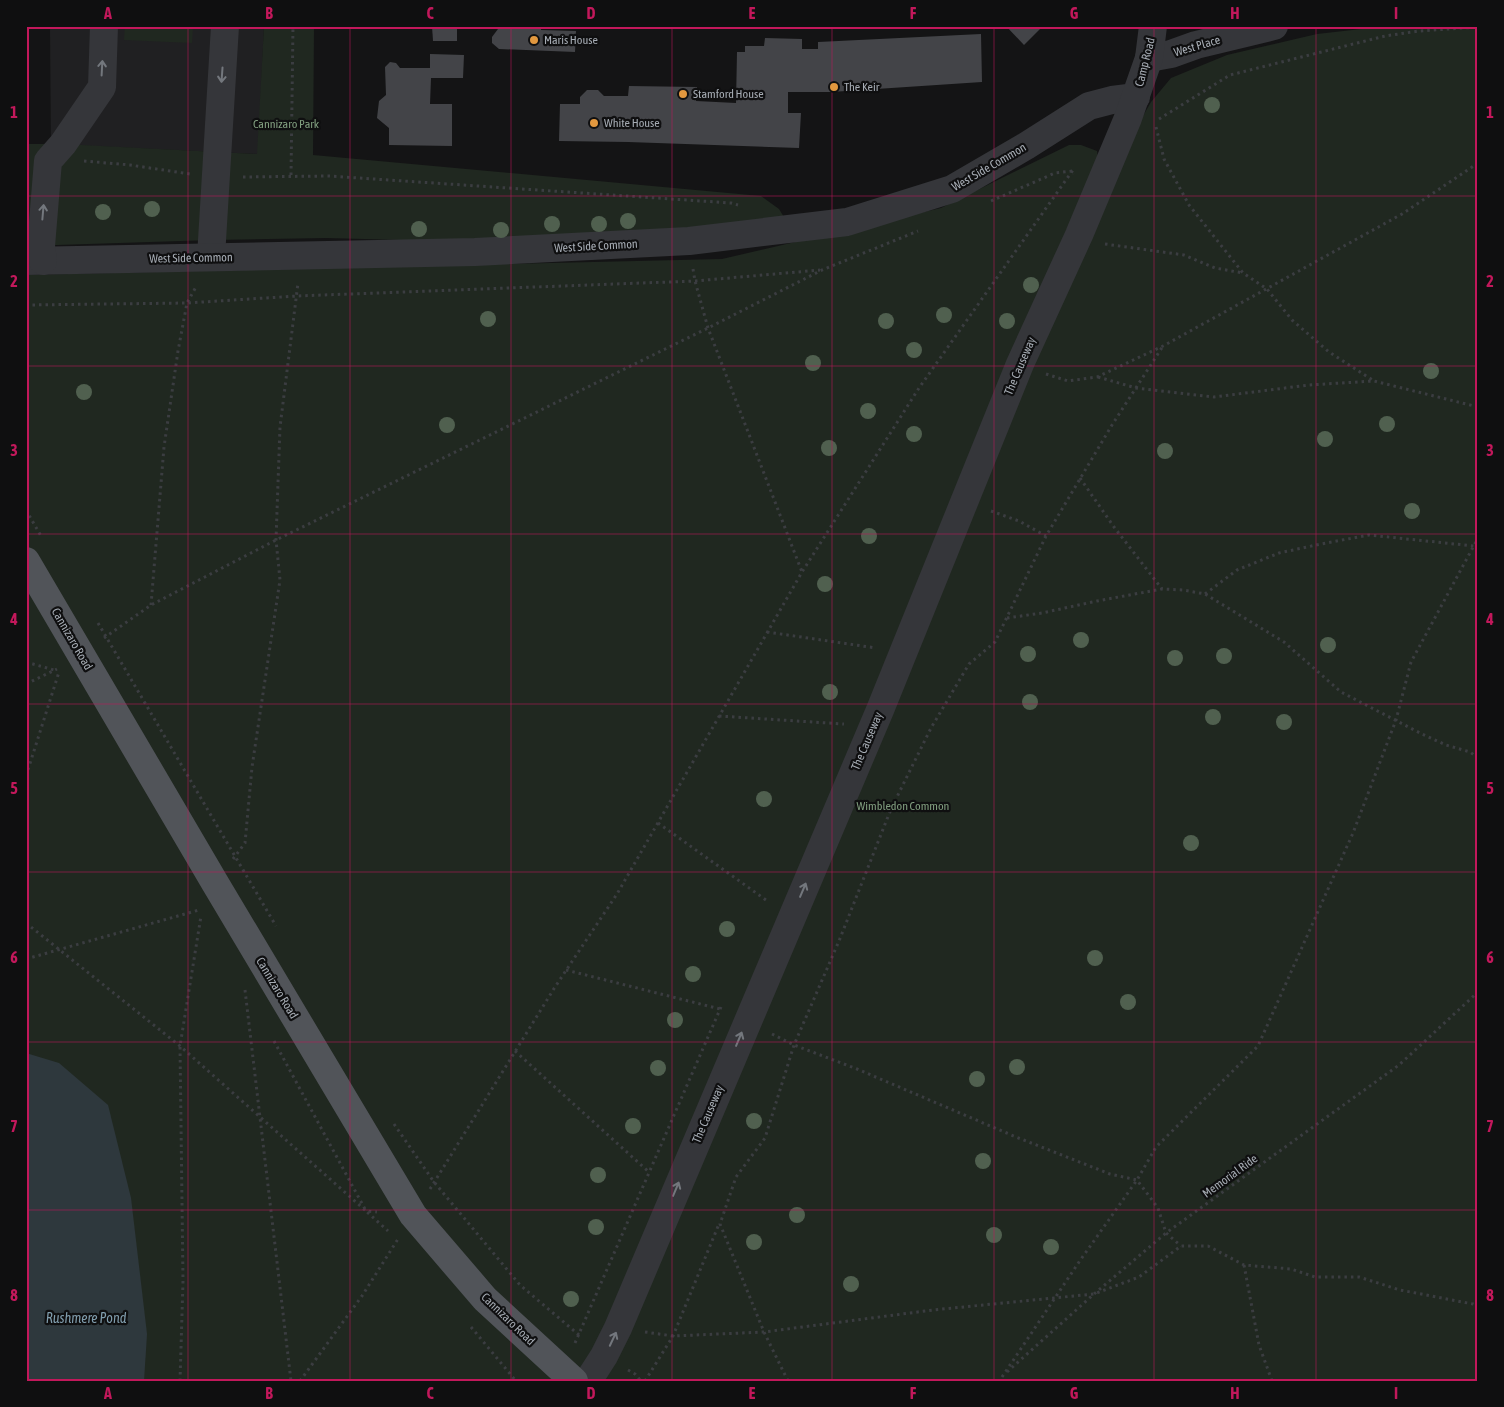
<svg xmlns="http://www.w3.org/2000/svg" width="1504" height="1407" viewBox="0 0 1504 1407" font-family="'Asap Condensed',sans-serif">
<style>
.built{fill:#202022}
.green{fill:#202820}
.water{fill:#2e383d}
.building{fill:#434448}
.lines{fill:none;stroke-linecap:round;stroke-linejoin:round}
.path{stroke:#3b3d41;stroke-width:3;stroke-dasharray:2.5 4;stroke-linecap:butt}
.minor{stroke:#35363a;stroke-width:28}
.major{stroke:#515459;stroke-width:28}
.tree{fill:#50604f}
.oneway{stroke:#73777d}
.grid{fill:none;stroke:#c2185b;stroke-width:1;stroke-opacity:0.55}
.poi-dot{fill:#e2983f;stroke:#0f0f10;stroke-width:2}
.labels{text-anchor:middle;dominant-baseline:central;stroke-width:4.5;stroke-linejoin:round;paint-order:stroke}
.poi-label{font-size:12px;fill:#a6acb4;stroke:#0f0f10;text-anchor:start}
.street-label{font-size:12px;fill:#a6acb4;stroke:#0f0f10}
.park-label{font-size:12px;fill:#819e7f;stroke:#0f0f10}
.water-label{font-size:14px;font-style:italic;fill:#809dad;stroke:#0f0f10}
.neatline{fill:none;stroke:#c2185b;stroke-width:2}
.grid-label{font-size:16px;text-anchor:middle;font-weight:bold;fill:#c2185b}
</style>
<rect width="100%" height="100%" fill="#141415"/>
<polygon class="built" points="50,26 264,26 258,154 51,144"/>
<g class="green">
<polygon points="125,26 193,26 192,43 124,40"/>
<polygon points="264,26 314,26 313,155 761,196 779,209 787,222 477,242 326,238 212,240 26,246 26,144 63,144 257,154"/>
<polygon points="1388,26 1478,26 1478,1381 26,1381 26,275 722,259 941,208 1069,145 1081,145 1097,151 1098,159 1135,130 1151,102 1171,78 1227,55 1317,34"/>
</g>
<polygon class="water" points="26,1053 59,1063 108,1105 131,1198 147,1334 144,1381 26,1381"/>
<g class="building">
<polygon points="432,26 457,26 457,41 433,41"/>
<polygon points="507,26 541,26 541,30 576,31 575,52 499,49 492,43 492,37 498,29 507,28"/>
<polygon points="1006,26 1043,26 1024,45"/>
<polygon points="981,34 982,82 831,92 788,92 788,113 801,113 799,148 628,142 559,141 560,104 580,104 580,97 587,90 598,90 604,96 628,96 629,86 697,87 696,101 736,103 737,52 745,52 745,46 764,46 765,38 802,39 802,49 818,49 818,42"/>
<polygon points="430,54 464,55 463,78 431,78 430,104 452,104 452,146 389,145 389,128 377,118 379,101 386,95 385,67 390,62 396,63 400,68 430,68"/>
</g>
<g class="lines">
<g class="path">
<polyline points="1159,119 1230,75 1385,36 1419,31 1478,27"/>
<polyline points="1156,127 1164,159 1189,205 1243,273 1267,289 1292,320 1329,352 1374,381"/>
<polyline points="84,161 130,165 190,174"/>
<polyline points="291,175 293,26"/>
<polyline points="243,177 329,176 731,203 738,205"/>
<polyline points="991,201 1055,173 1073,171 1074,174"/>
<polyline points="1105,244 1184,255 1215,268 1243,273"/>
<polyline points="693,269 695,281 708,328 802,572"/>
<polyline points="26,305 187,303 297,296 695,281 820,270"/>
<polyline points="1046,374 1068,381 1097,377 1163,346 1402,214 1478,163"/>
<polyline points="1098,377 1136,388 1214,397 1309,385 1374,381 1478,407"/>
<polyline points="1080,478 1114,527 1162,589"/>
<polyline points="26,510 41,536"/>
<polyline points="991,511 1019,521 1046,536"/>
<polyline points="1205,594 1237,570 1279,553 1321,544 1369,535 1474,546"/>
<polyline points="151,605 164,447 178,351 187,303 197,285"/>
<polyline points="1007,618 1042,613 1097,601 1162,589 1183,590 1205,594 1284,642 1341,692 1422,734 1446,745 1470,752 1478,758"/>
<polyline points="98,623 276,926"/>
<polyline points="767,632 876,648"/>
<polyline points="104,638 151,605 276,540 708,328 822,270 918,231"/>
<polyline points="26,662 54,670"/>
<polyline points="26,684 57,669"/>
<polyline points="719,716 844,724"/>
<polyline points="26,776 59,672"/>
<polyline points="658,823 766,900"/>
<polyline points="233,859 245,843 252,767 280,580 276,540 280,427 298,283"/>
<polyline points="26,923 180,1046 366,1211 377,1212"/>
<polyline points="26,959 199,910"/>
<polyline points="566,970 720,1009"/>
<polyline points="245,990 291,1381"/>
<polyline points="772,1034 794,1045 857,1069 1016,1137 1110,1174 1137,1180 1158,1208 1166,1233 1181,1246"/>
<polyline points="274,1041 366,1211 388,1231"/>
<polyline points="515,1051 650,1173"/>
<polyline points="394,1124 434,1182 520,1285 579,1335"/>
<polyline points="430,1189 555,987 617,894 802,572 919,388 1073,170"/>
<polyline points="1244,1265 1259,1345 1272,1381"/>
<polyline points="471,1327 516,1381"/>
<polyline points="645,1332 673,1336 764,1332 933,1310 1094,1294 1139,1277 1181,1246 1208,1246 1244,1265 1291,1269 1315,1277 1359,1277 1400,1290 1473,1304 1478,1306"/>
<polyline points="575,1343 721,1007"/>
<polyline points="628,1370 635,1374 641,1381"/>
<polyline points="1007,1372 1094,1294 1166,1233 1399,1065 1478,992"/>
<polyline points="1002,1377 1079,1262 1137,1180 1156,1147 1258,1046 1353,833 1396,720 1411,662 1478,538"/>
<polyline points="180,1381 183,1281 180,1046 201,916"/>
<polyline points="300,1381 362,1296 398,1239"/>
<polyline points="645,1381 673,1336 719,1224"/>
<polyline points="788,1381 764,1332 720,1224 736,1177 765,1138 794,1045 839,941 891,809 931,728 969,664 995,642 1046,536 1112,425 1163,346"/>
</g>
<g class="minor">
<polyline points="1149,58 1171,54 1196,45 1274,26"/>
<polyline points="211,257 225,26"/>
<polyline points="26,261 475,252 689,241 847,222 952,189 1026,146 1089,106 1112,100 1136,97"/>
<polyline points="43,261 41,246 48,161 63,144 102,87 104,26"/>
<polyline points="588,1381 604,1356 618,1328 880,710 1020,364 1079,235 1128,118 1149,58 1153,26"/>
</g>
<polyline class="major" points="26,561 215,883 413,1215 485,1299 574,1381"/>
</g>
<g class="tree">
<circle cx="1212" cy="105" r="8"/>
<circle cx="152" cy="209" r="8"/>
<circle cx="103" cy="212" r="8"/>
<circle cx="628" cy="221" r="8"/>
<circle cx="552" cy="224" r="8"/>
<circle cx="599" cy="224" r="8"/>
<circle cx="419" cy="229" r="8"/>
<circle cx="501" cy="230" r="8"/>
<circle cx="1031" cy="285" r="8"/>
<circle cx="944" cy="315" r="8"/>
<circle cx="488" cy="319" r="8"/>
<circle cx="886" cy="321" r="8"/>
<circle cx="1007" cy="321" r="8"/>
<circle cx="914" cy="350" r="8"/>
<circle cx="813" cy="363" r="8"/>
<circle cx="1431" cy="371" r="8"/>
<circle cx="84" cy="392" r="8"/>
<circle cx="868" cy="411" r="8"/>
<circle cx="1387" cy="424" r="8"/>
<circle cx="447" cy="425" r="8"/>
<circle cx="914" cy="434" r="8"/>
<circle cx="1325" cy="439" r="8"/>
<circle cx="829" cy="448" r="8"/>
<circle cx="1165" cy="451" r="8"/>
<circle cx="1412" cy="511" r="8"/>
<circle cx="869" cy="536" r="8"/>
<circle cx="825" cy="584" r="8"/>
<circle cx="1081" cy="640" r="8"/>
<circle cx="1328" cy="645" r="8"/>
<circle cx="1028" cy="654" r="8"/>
<circle cx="1224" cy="656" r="8"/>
<circle cx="1175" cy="658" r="8"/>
<circle cx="830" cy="692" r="8"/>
<circle cx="1030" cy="702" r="8"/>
<circle cx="1213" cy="717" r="8"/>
<circle cx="1284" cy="722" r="8"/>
<circle cx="764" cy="799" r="8"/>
<circle cx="1191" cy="843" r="8"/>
<circle cx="727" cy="929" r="8"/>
<circle cx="1095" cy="958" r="8"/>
<circle cx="693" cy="974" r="8"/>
<circle cx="1128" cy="1002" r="8"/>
<circle cx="675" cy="1020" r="8"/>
<circle cx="1017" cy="1067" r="8"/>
<circle cx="658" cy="1068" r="8"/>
<circle cx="977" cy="1079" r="8"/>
<circle cx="754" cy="1121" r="8"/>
<circle cx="633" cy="1126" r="8"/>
<circle cx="983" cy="1161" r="8"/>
<circle cx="598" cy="1175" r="8"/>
<circle cx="797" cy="1215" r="8"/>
<circle cx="596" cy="1227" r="8"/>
<circle cx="994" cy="1235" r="8"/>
<circle cx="754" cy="1242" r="8"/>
<circle cx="1051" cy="1247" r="8"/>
<circle cx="851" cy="1284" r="8"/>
<circle cx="571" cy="1299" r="8"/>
</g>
<defs><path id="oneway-shaft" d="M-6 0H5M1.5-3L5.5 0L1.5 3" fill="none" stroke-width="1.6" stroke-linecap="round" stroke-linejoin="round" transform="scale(1.25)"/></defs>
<g class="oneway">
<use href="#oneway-shaft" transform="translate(102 68) rotate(-87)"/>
<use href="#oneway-shaft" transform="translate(222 75) rotate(94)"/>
<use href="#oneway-shaft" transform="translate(43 212) rotate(-85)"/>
<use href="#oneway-shaft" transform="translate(803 890) rotate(-67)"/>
<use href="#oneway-shaft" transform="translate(739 1039) rotate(-67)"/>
<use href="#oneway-shaft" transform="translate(676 1189) rotate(-67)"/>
<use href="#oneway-shaft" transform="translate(613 1339) rotate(-65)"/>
</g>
<path class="grid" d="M188,26v1355M350,26v1355M511,26v1355M672,26v1355M832,26v1355M994,26v1355M1154,26v1355M1316,26v1355M26,196h1452M26,366h1452M26,534h1452M26,704h1452M26,872h1452M26,1042h1452M26,1210h1452"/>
<g class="poi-dot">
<circle cx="534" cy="40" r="5"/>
<circle cx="834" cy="87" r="5"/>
<circle cx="683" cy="94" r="5"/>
<circle cx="594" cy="123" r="5"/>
</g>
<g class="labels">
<g class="poi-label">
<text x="544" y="40">Maris House</text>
<text x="844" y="87">The Keir</text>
<text x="693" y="94">Stamford House</text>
<text x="604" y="123">White House</text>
</g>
<g class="street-label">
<text transform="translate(1197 46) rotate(-16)">West Place</text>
<text transform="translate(1145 62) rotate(-76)">Camp Road</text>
<text transform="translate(989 167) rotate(-30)">West Side Common</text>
<text transform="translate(596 246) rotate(-3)">West Side Common</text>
<text transform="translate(191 258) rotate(-1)">West Side Common</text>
<text transform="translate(1020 366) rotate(-67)">The Causeway</text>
<text transform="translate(72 639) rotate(60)">Cannizaro Road</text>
<text transform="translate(867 741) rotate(-67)">The Causeway</text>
<text transform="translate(277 988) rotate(59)">Cannizaro Road</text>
<text transform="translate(708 1114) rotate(-67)">The Causeway</text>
<text transform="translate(1230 1176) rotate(-36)">Memorial Ride</text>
<text transform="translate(508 1319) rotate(44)">Cannizaro Road</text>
</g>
<g class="park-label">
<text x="286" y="124">Cannizaro Park</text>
<text x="903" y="806">Wimbledon Common</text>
</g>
<g class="water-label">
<text x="86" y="1318">Rushmere Pond</text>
</g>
</g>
<rect width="1504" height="1407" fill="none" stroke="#0f0f10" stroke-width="55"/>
<rect x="28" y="28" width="1448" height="1352" class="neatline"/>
<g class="grid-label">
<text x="108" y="19">A</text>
<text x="269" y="19">B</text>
<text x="430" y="19">C</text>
<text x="591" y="19">D</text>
<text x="752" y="19">E</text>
<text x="913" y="19">F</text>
<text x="1074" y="19">G</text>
<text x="1235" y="19">H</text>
<text x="1396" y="19">I</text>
<text x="14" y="118">1</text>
<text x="1490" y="118">1</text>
<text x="14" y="287">2</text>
<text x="1490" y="287">2</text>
<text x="14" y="456">3</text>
<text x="1490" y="456">3</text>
<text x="14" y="625">4</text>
<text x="1490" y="625">4</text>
<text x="14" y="794">5</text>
<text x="1490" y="794">5</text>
<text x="14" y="963">6</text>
<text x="1490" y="963">6</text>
<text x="14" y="1132">7</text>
<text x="1490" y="1132">7</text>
<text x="14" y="1301">8</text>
<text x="1490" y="1301">8</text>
<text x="108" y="1399">A</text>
<text x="269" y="1399">B</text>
<text x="430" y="1399">C</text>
<text x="591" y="1399">D</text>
<text x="752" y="1399">E</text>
<text x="913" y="1399">F</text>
<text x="1074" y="1399">G</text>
<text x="1235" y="1399">H</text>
<text x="1396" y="1399">I</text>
</g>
</svg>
